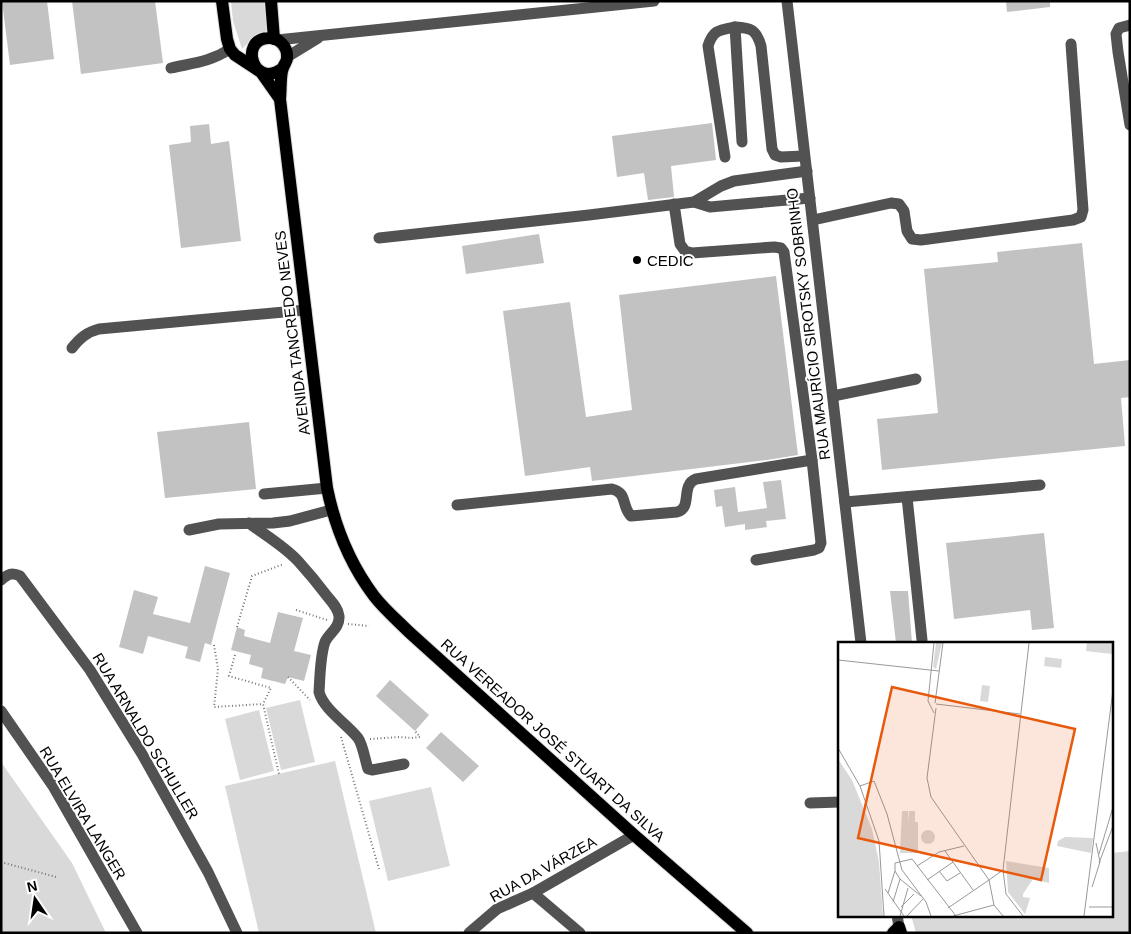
<svg xmlns="http://www.w3.org/2000/svg" width="1131" height="934" viewBox="0 0 1131 934" font-family="Helvetica,sans-serif">
<style>
.green{fill:#d9d9d9}
.building{fill:#c2c2c2}
.lines{fill:none;stroke-linecap:round;stroke-linejoin:round}
.major-casing{stroke:#dbdbdb;stroke-width:14}
.path{stroke:#747474;stroke-width:2;stroke-dasharray:1 2.5;stroke-linecap:butt}
.minor{stroke:#525252;stroke-width:11}
.major{stroke:#000;stroke-width:12}
.poi-dot{fill:#000;stroke:#fff;stroke-width:2}
.labels{text-anchor:middle;dominant-baseline:central;stroke-width:4;stroke-linejoin:round;paint-order:stroke}
.poi-label{font-size:15px;fill:#000;stroke:#fff;text-anchor:start}
.street-label{font-size:15px;fill:#000;stroke:#fff}
.inset-road{fill:none;stroke:#999;stroke-width:1}
.view{fill:#e8590c;fill-opacity:0.15;stroke:#e8590c;stroke-width:2.5}
.inset-edge{fill:none;stroke:#000;stroke-width:2.5}
</style>
<rect width="100%" height="100%" fill="#fff"/>
<g class="green">
<polygon points="231,1 264,1 267,31 254,37 242,49 233,21"/>
<polygon points="300,700 315,762 281,770 266,708"/>
<polygon points="259,710 274,771 240,780 225,719"/>
<polygon points="335,761 376,933 259,933 225,786"/>
<polygon points="1,762 72,863 106,933 1,933"/>
<polygon points="431,787 450,866 388,881 369,801"/>
<polygon points="1130,851 1130,933 916,933 911,915 1112,915 1112,853"/>
</g>
<g class="building">
<polygon points="2,1 47,1 54,59 10,65"/>
<polygon points="72,1 155,1 163,63 81,74"/>
<polygon points="1006,1 1050,1 1050,7 1007,12"/>
<polygon points="712,123 716,160 671,166 674,197 648,200 644,173 617,177 612,136"/>
<polygon points="209,124 211,144 229,141 241,241 181,248 169,145 191,142 190,126"/>
<polygon points="539,234 544,263 466,274 462,246"/>
<polygon points="1082,243 1094,364 1130,360 1130,397 1121,398 1125,446 882,470 877,419 938,413 924,269 998,262 997,252"/>
<polygon points="776,276 798,455 767,460 592,481 590,467 525,476 503,311 570,302 586,417 632,410 619,295"/>
<polygon points="249,422 256,489 165,498 157,432"/>
<polygon points="781,480 786,519 766,521 767,527 745,530 745,524 725,527 722,506 716,507 714,490 735,487 738,512 767,508 763,482"/>
<polygon points="1044,533 1054,628 1032,630 1030,610 954,619 946,543"/>
<polygon points="205,566 230,573 211,645 205,643 200,662 185,658 188,647 148,636 143,654 119,647 134,590 158,597 153,614 190,623"/>
<polygon points="890,591 908,591 912,643 896,643"/>
<polygon points="278,612 303,618 294,651 311,655 304,681 288,677 285,684 261,678 263,668 249,664 251,655 231,650 237,627 245,630 244,636 270,643"/>
<polygon points="390,680 429,715 415,731 376,696"/>
<polygon points="441,732 479,766 463,782 426,748"/>
</g>
<g class="lines">
<defs>
<g id="major">
<polyline points="222,1 227,39 230,49 235,55 261,72 280,99"/>
<polyline points="271,1 274,39"/>
<path d="M283,68c-29,23 -45,-28 -15,-30 11,-1 20,9 19,20 0,4 -3,6 -4,10 -3,7 -2,23 -3,31l47,389c8,39 23,76 47,108 10,13 23,24 35,36l225,203 113,98"/>
<polyline points="893,933 899,927 901,933"/>
</g>
</defs>
<use href="#major" class="major-casing"/>
<g class="path">
<polyline points="296,610 327,620"/>
<polyline points="348,624 369,626"/>
<polyline points="237,627 252,576 284,564"/>
<polyline points="214,645 218,669 214,707 263,704"/>
<polyline points="235,655 229,676 271,688 263,704 279,774"/>
<polyline points="288,677 310,700"/>
<polyline points="341,737 379,869"/>
<polyline points="370,739 400,737 411,738 420,737 415,731"/>
<polyline points="1,862 56,877"/>
</g>
<g class="minor">
<polyline points="787,1 861,643"/>
<polyline points="1130,25 1119,28 1116,34 1118,52 1130,125"/>
<polyline points="277,40 654,1"/>
<polyline points="287,57 318,38"/>
<path d="M171,68c22,-5 39,-6 59,-19"/>
<path d="M742,142l-7,-115c16,1 21,2 26,19l11,103 3,6 6,2 23,-1"/>
<path d="M725,157l-17,-111c5,-16 11,-16 27,-19"/>
<polyline points="694,202 721,186 734,181 807,171"/>
<polyline points="813,220 891,203 899,204 904,211 907,231 912,239 921,240 1073,220 1081,217 1083,210 1071,44"/>
<polyline points="379,238 589,215 694,202 710,207 810,198"/>
<path d="M72,348c8,-10 15,-16 27,-19l207,-19"/>
<polyline points="833,396 916,379"/>
<polyline points="264,494 327,488"/>
<polyline points="907,497 922,640"/>
<polyline points="845,502 1040,485"/>
<path d="M457,505l155,-16c16,4 9,17 19,27l46,-4c16,-4 3,-27 19,-33l116,-19 -28,-208 -3,-4 -7,-1 -82,6 -7,-2 -5,-7 -6,-40"/>
<path d="M249,523c16,12 35,23 49,38 10,11 20,23 29,35 5,6 11,12 12,20 1,12 -10,17 -14,26 -5,14 -5,36 -6,50 5,18 27,31 39,46 5,7 7,22 10,31l4,1 32,-6"/>
<polyline points="189,530 219,524 273,523 290,521 331,510"/>
<polyline points="756,560 814,550 819,548 821,543 812,460"/>
<path d="M1,580c7,-6 11,-8 19,-4l70,94 52,84 66,118 29,61"/>
<polyline points="1,711 53,786 137,933"/>
<polyline points="810,803 840,802"/>
<polyline points="533,893 580,933"/>
<polyline points="897,915 899,927"/>
<polyline points="469,933 497,909 533,893 634,835"/>
</g>
<use href="#major" class="major"/>
</g>
<circle class="poi-dot" cx="637" cy="260" r="5"/>
<g class="labels">
<g class="poi-label">
<text x="647" y="260">CEDIC</text>
</g>
<g class="street-label">
<text transform="translate(808 324) rotate(-97)">RUA MAURÍCIO SIROTSKY SOBRINHO</text>
<text transform="translate(292 333) rotate(-97)">AVENIDA TANCREDO NEVES</text>
<text transform="translate(146 736) rotate(59)">RUA ARNALDO SCHULLER</text>
<text transform="translate(553 740) rotate(42)">RUA VEREADOR JOSÉ STUART DA SILVA</text>
<text transform="translate(83 813) rotate(59)">RUA ELVIRA LANGER</text>
<text transform="translate(543 869) rotate(-29)">RUA DA VÁRZEA</text>
</g>
</g>
<g transform="translate(838 642)">
<rect width="275" height="275" fill="#fff"/>
<path d="M98,1h6l-6,26 -3,-2zM249,1h26l-1,11 -26,-3zM207,15l17,2 -1,9 -17,-2zM144,43l8,1 -2,16 -8,-1zM0,117l14,21 20,49 7,33 4,54h-45zM64,169h6l1,11v-11h6v11h3v31h-18zM83 195a7 7 0 1 1 14 0a7 7 0 1 1-14 0ZM227,195l28,1 -2,15 -34,-7 1,-5zM168,219l43,7v15l-16,-4 -10,15v3l7,1 -5,16 -17,-22z" fill="#d9d9d9"/>
<path class="inset-road" d="M0,18l101,11M97,61l8,-60M98,62l84,10M98,66l-9,70 4,19 58,83 14,-10 3,24 17,22M96,71l-6,-12 6,-58M0,106l22,38 19,55 5,75M22,144l14,-5 13,33 15,56 24,32 5,14M107,209l28,39M261,212l14,-47M261,221l14,-37M79,224l22,-14 25,-6M165,228l26,-227M101,229l8,10 13,-8M89,238l26,-18M254,245l8,-25 -4,-19M47,247l19,27M50,251l7,-22M83,254l-21,-17 -5,-8v-8l17,-4 44,57M55,260l7,-23M63,265l13,-13M251,265h24M110,266l41,-28 5,25 9,11M62,274l8,-28M69,274l16,-17M115,274l41,-11M246,274l29,-226"/>
<path class="view" d="M54,45l183,42 -34,151 -183,-42z"/>
<rect width="275" height="275" class="inset-edge"/>
</g>
<rect width="1131" height="934" fill="none" stroke="#000000" stroke-width="5"/>
<g transform="translate(35 899) rotate(347)" stroke="#ffffff" stroke-width="4" paint-order="stroke">
<path d="M0-4L9 19L0 12L-9 19Z" fill="#000000"/>
<text y="-8" font-size="14" font-weight="bold" text-anchor="middle" fill="#000000">N</text>
</g>
</svg>
